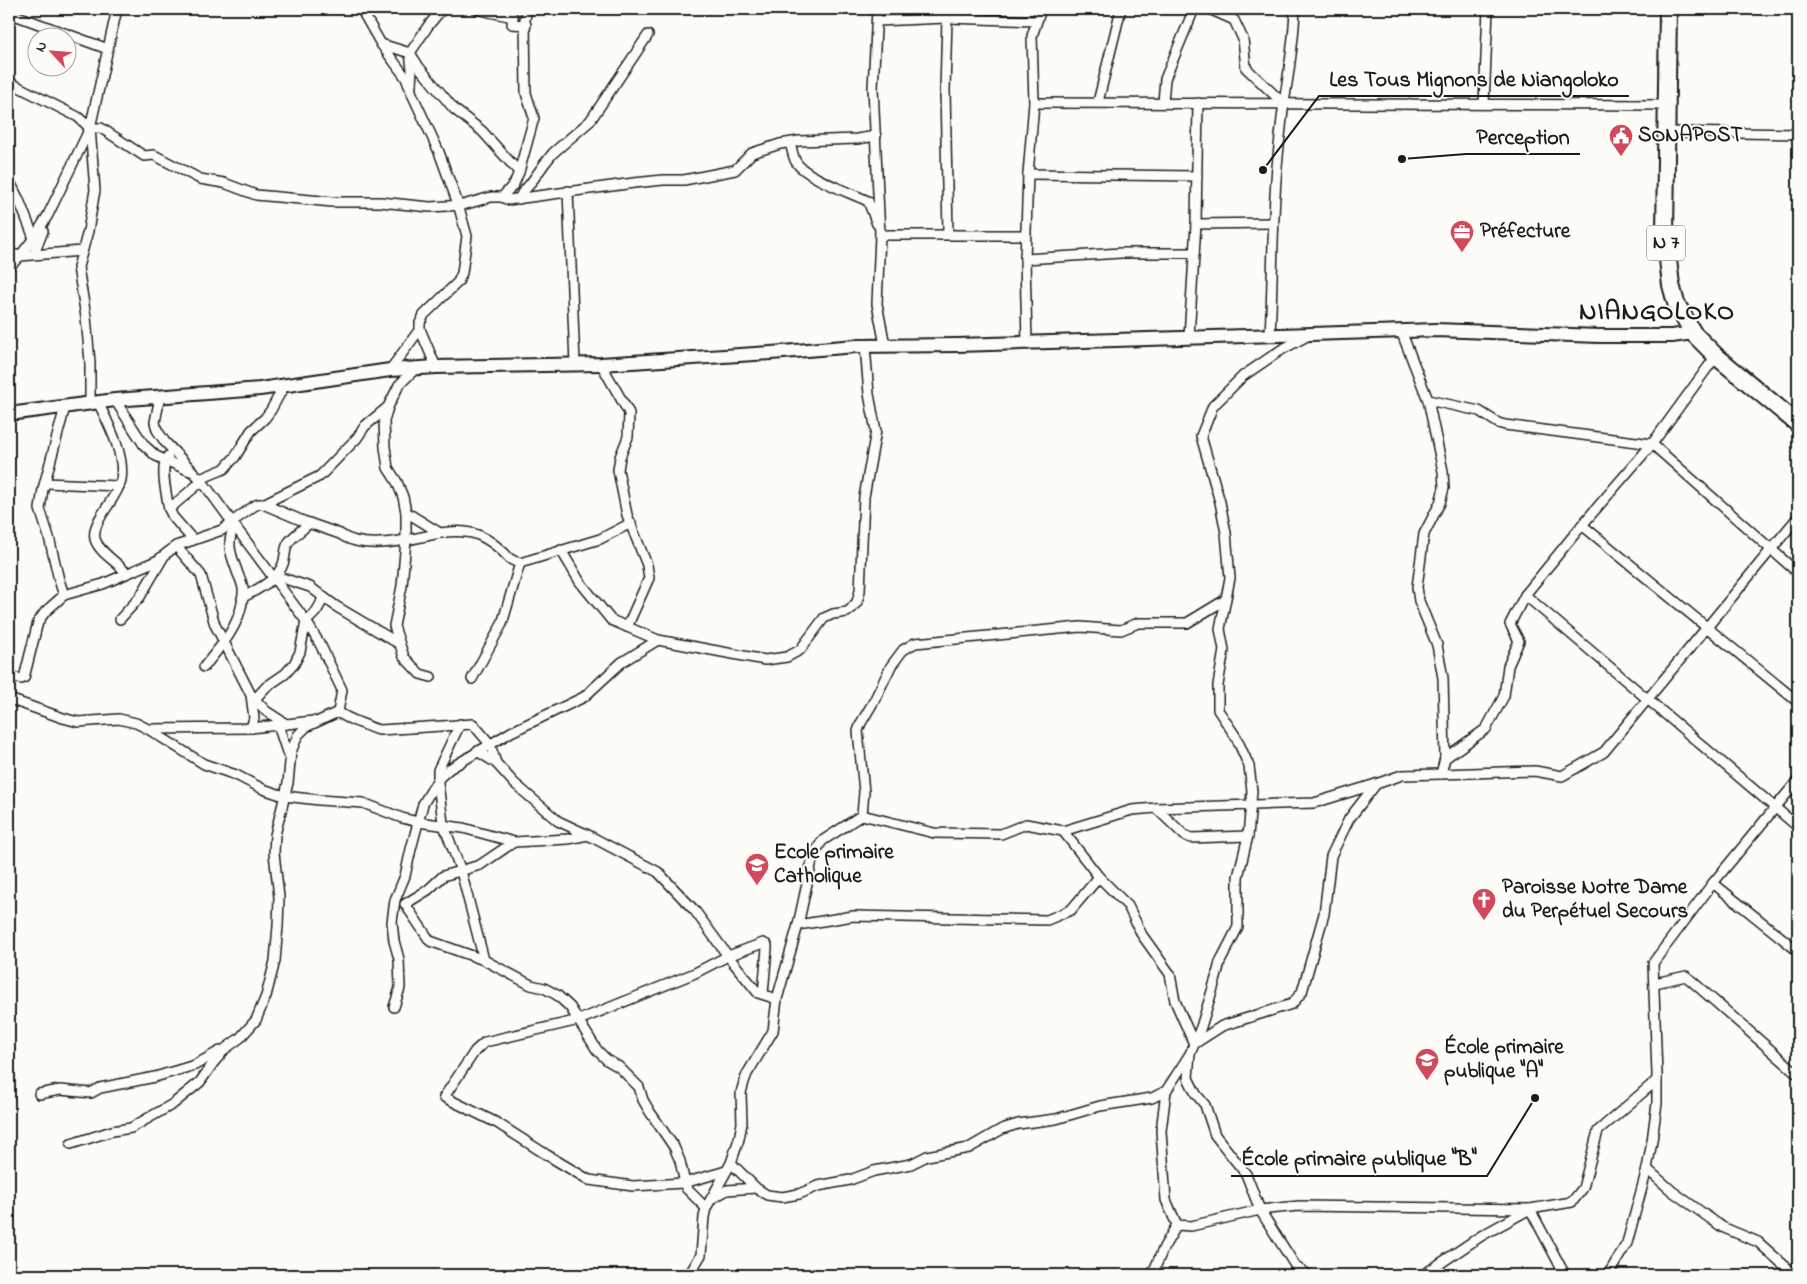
<svg xmlns="http://www.w3.org/2000/svg" width="1807" height="1284" viewBox="0 0 1807 1284" font-family="'Indie Flower',sans-serif">
<style>
.lines{fill:none;stroke-linecap:round;stroke-linejoin:round}
.street-casing{stroke:#1c1c1c;stroke-width:12}
.secondary-casing{stroke:#1c1c1c;stroke-width:16}
.highway-casing{stroke:#1c1c1c;stroke-width:20}
.street{stroke:#fdfcf7;stroke-width:9}
.secondary{stroke:#fdfcf7;stroke-width:12}
.highway{stroke:#fdfcf7;stroke-width:16}
.labels{text-anchor:middle;dominant-baseline:central;stroke-width:4;stroke-linejoin:round;paint-order:stroke}
.shield{fill:#fdfcf7;stroke:#605f5e;stroke-width:1}
.shield-label{font-size:20px;font-weight:bold;fill:#1c1c1c}
.poi-label{font-size:21px;font-weight:bold;fill:#1c1c1c;stroke:#fdfcf7;text-anchor:start}
.district-label{font-size:26px;font-weight:bold;letter-spacing:1px;fill:#1c1c1c;stroke:#fdfcf7}
.leader{fill:none;stroke:#1c1c1c;stroke-width:2}
.callout-dot{fill:#1c1c1c;stroke:#fdfcf7;stroke-width:2}
.callout-label{font-size:22px;text-anchor:middle;font-weight:bold;fill:#1c1c1c;stroke:#fdfcf7;stroke-width:4;stroke-linejoin:round;paint-order:stroke}
</style>
<rect width="100%" height="100%" fill="#fdfcf7"/>
<filter id="ink" filterUnits="userSpaceOnUse"><feTurbulence type="fractalNoise" baseFrequency=".02" numOctaves="2"/><feDisplacementMap in="SourceGraphic" scale="10" xChannelSelector="R" yChannelSelector="G"/><feConvolveMatrix kernelMatrix="1 2 1 2 8 2 1 2 1" color-interpolation-filters="sRGB"/></filter>
<g filter="url(#ink)">
<g class="lines">
<defs>
<g id="street">
<polyline points="361,9 381,44 406,78 413,96 439,152 458,204 467,236 462,273 458,282 424,315 420,323 420,329 390,370"/>
<polyline points="475,9 513,17 512,24 526,25"/>
<polyline points="877,9 873,88 880,235 877,304 885,345"/>
<polyline points="1209,9 1234,20 1243,39 1246,68 1284,104"/>
<polyline points="9,13 108,49"/>
<polyline points="947,18 945,90 948,234"/>
<polyline points="877,21 947,18 1036,21"/>
<polyline points="381,44 410,53 419,67 454,109 482,131 519,172"/>
<polyline points="9,82 78,117 90,128 101,128 144,156 154,155 200,179 224,183 256,195 333,202 380,202 430,207 463,205 491,197 502,197 508,200 634,183 663,180 684,180 735,170 752,153 780,144 799,141 857,139 876,136"/>
<polyline points="411,86 412,69 410,53 428,26 442,9"/>
<polyline points="1098,102 1121,9"/>
<polyline points="1163,102 1165,79 1194,9"/>
<polyline points="1034,103 1667,105"/>
<polyline points="1484,104 1488,9"/>
<polyline points="1667,132 1798,134"/>
<path d="M790,143c2,6 3,14 6,19 9,15 55,31 72,39l9,23"/>
<polyline points="1028,174 1197,176"/>
<polyline points="9,180 19,200 34,238"/>
<polyline points="568,191 575,364"/>
<polyline points="502,197 514,184 519,172 534,118 526,93 525,19 527,9"/>
<polyline points="519,199 522,193 530,184 545,163 553,153 590,121 648,35"/>
<polyline points="1196,224 1273,223"/>
<polyline points="880,235 1026,235"/>
<polyline points="9,253 20,256 82,251"/>
<polyline points="34,254 43,231"/>
<polyline points="1025,259 1121,253 1194,253"/>
<polyline points="9,267 20,256 34,238 48,215 90,128 117,9"/>
<polyline points="420,329 436,367"/>
<polyline points="1401,331 1428,400 1443,471 1444,488 1440,503 1424,534 1417,587 1419,601 1437,645 1443,678 1445,758 1441,774"/>
<path d="M1270,335c3,-56 2,-112 7,-168 2,-21 4,-43 7,-64 5,-31 10,-62 11,-94"/>
<polyline points="1309,335 1281,350 1243,376 1213,406 1201,436 1220,502 1226,533 1230,578 1220,629 1224,650 1218,685 1218,710 1236,737 1249,766 1252,791 1248,836 1238,877 1238,927 1220,962 1216,978 1201,1027 1190,1054 1166,1091 1161,1131 1166,1200 1177,1225 1191,1226 1260,1210 1299,1206 1530,1209 1565,1275"/>
<polyline points="1189,337 1196,224 1198,103"/>
<polyline points="1027,343 1025,259 1028,174 1034,103 1032,36 1041,9"/>
<polyline points="601,364 629,413 628,437 620,457 618,470 627,515 647,565 649,578 627,627"/>
<polyline points="416,368 399,385 388,407 384,421 385,447 388,468 397,482 403,497 406,512 406,540 402,586 394,626 404,657 420,674 431,677"/>
<polyline points="115,400 144,445 156,456 190,471"/>
<polyline points="1428,400 1479,411 1498,423 1505,425 1652,444 1798,573"/>
<path d="M98,402c11,23 27,52 23,78 -4,20 -30,40 -26,59 4,14 23,23 31,34"/>
<polyline points="90,403 90,363 86,317 78,267 88,231 95,190 90,128"/>
<path d="M388,407l-23,19 -8,12 -37,38 -57,28 40,17 37,13c24,18 73,5 100,-1"/>
<path d="M168,456c-9,11 -1,40 1,53"/>
<polyline points="200,479 224,469 235,457 251,431 265,418 271,410 284,386"/>
<polyline points="45,483 119,486"/>
<path d="M263,504h-5l-4,2 -22,16 2,3c-8,21 -3,29 4,49 2,4 4,9 5,14 1,20 -8,39 -19,54l27,53 15,16 20,13"/>
<path d="M406,512l34,21c26,-4 41,-1 61,17 9,8 6,9 19,13l80,-24 31,-16"/>
<polyline points="234,525 306,621 321,646 342,690 338,712"/>
<polyline points="1582,525 1798,702"/>
<polyline points="193,540 173,517 169,509 202,481"/>
<polyline points="176,546 201,575 215,625 224,642 204,667"/>
<polyline points="561,550 580,582 611,620 658,640 765,660 787,657 800,650 824,618 833,614 847,612 851,609 857,602 860,591 864,497 876,431 869,394 865,346"/>
<polyline points="276,576 310,587 337,607 398,643"/>
<polyline points="64,595 59,580 49,537 40,509 43,489 65,407"/>
<polyline points="1525,595 1798,827"/>
<path d="M242,598c15,-9 35,-17 41,-34 3,-7 1,-16 6,-22 5,-7 14,-12 20,-19"/>
<polyline points="120,619 140,597 164,556"/>
<polyline points="9,676 21,679 24,678 38,622 45,612 64,595 103,584 158,560 176,546 222,530 232,522 202,481 165,442 157,430 155,422 160,397"/>
<polyline points="472,679 502,624 520,563"/>
<polyline points="251,695 254,718 251,728"/>
<polyline points="9,699 63,718 78,722 119,719 136,723 148,729 204,764 236,775 263,789 284,796 319,800 363,803 402,818 418,822 463,828 514,842"/>
<path d="M255,699l11,-12 19,-13 9,-10 6,-12 6,-31c9,-7 14,-13 17,-24"/>
<polyline points="460,724 438,770 438,783 443,823 461,871 484,960"/>
<polyline points="278,725 288,755"/>
<polyline points="149,729 251,728 313,721"/>
<polyline points="477,751 496,763 514,783 558,821 588,835 658,872 695,911 728,956 758,993 777,999"/>
<polyline points="1445,758 1486,729 1504,696 1508,666 1519,641 1510,624 1525,595 1582,525 1652,444 1716,356"/>
<polyline points="1156,808 1184,835 1191,838 1248,836"/>
<polyline points="862,815 864,792 858,731 861,723 874,701 891,666 903,650 915,643 1080,627 1121,630 1138,623 1187,623 1225,600"/>
<polyline points="1063,831 1099,877 1128,906 1142,935 1170,974 1175,1001 1194,1044 1222,1026 1292,1004 1302,992 1324,914 1331,856 1349,819 1376,784 1402,775 1441,774 1535,771 1562,776 1604,752 1798,517"/>
<polyline points="588,835 568,839 514,842 480,865 443,876 428,890 405,904 430,941 484,960 531,985 544,988 557,995 570,1007 597,1050 607,1060 619,1067 639,1087 643,1100 650,1112 674,1147 680,1161 686,1188 706,1208"/>
<polyline points="1713,883 1798,951"/>
<polyline points="798,925 853,916 1047,920 1071,910 1099,877"/>
<polyline points="1655,983 1686,976 1798,1074"/>
<polyline points="394,1007 400,988 399,959 394,941 392,922 395,900 405,876 411,849 423,804 438,779 449,769 511,732 584,697 622,662 658,640"/>
<polyline points="1190,1054 1188,1078 1196,1094 1205,1105 1215,1135 1246,1174 1260,1210 1296,1267 1309,1275"/>
<polyline points="39,1094 60,1090 91,1093 100,1088 155,1077 195,1065 220,1051"/>
<path d="M71,1144l41,-13 19,-3 42,-24 27,-22 14,-20 11,-13 15,-11 16,-18 10,-24 9,-35 3,-35 1,-29 -5,-44 1,-18 13,-52 3,-31 7,-17 8,-8 32,-15c7,5 14,8 22,11 7,2 12,6 20,7l93,-6 17,20 6,19"/>
<polyline points="731,1163 756,1188 767,1195 782,1197 799,1194 818,1186 850,1180 874,1171 911,1164 927,1156 969,1148 1002,1129 1018,1124 1056,1119 1100,1106 1152,1098 1166,1091"/>
<polyline points="1647,1169 1672,1191 1722,1227 1758,1242 1795,1275"/>
<polyline points="726,1171 684,1183 633,1186 589,1180 547,1155 497,1123 444,1097 475,1051 485,1042 579,1020 695,973 728,956 763,943 767,945 767,948 763,994"/>
<polyline points="711,1199 727,1190 756,1188"/>
<polyline points="689,1275 701,1255 704,1217 706,1208 731,1163 739,1139 742,1123 741,1093 744,1082 747,1074 773,1031 777,999 798,925 813,856 822,841 862,815 934,833 1001,834 1026,824 1063,831 1132,810 1156,808 1314,803 1376,784"/>
<polyline points="1152,1275 1164,1247 1177,1225"/>
<polyline points="1423,1275 1481,1236 1530,1209 1572,1202 1583,1188 1598,1131 1657,1080"/>
<polyline points="1608,1275 1627,1243 1647,1169 1652,1141 1657,1103 1657,1074 1653,963 1713,883 1798,780"/>
</g>
<polyline id="secondary" points="9,414 115,400 260,389 390,370 436,367 601,364 771,353 856,346 957,345 1436,330 1599,336 1672,336 1693,333"/>
<polyline id="highway" points="1668,9 1665,234 1671,285 1676,303 1693,333 1716,356 1798,424"/>
</defs>
<use href="#street" class="street-casing"/>
<use href="#secondary" class="secondary-casing"/>
<use href="#highway" class="highway-casing"/>
<use href="#street" class="street"/>
<use href="#secondary" class="secondary"/>
<use href="#highway" class="highway"/>
</g>
</g>
<defs>
<symbol id="civic-pin" viewBox="-11 -11 22 30"><path d="M0 17L-7.5 6A9.5 9.5 0 1 1 7.5 6Z" fill="#d1495b" stroke="#fdfcf7"/><path d="M-.6-6.5H3V-4.5H.6V-3L4-1V1h2V6H-6V1h2V-1L-.6-3ZM-1.2 2.5V6h2.4V2.5Z" fill="#fff"/></symbol>
<symbol id="office-pin" viewBox="-11 -11 22 30"><path d="M0 17L-7.5 6A9.5 9.5 0 1 1 7.5 6Z" fill="#d1495b" stroke="#fdfcf7"/><path d="M-6-3h4V-5.5h4V-3h4V5H-6ZM-1-4.5V-3h2v-1.5ZM-6 0V1H6V0Z" fill="#fff"/></symbol>
<symbol id="school-pin" viewBox="-11 -11 22 30"><path d="M0 17L-7.5 6A9.5 9.5 0 1 1 7.5 6Z" fill="#d1495b" stroke="#fdfcf7"/><path d="M0-5L7-2L0 1L-7-2ZM-4 1L0 2.5L4 1V4Q0 6-4 4Z" fill="#fff"/></symbol>
<symbol id="church-pin" viewBox="-11 -11 22 30"><path d="M0 17L-7.5 6A9.5 9.5 0 1 1 7.5 6Z" fill="#d1495b" stroke="#fdfcf7"/><path d="M-1.2-6h2.4v3.5h3.3v2.4h-3.3V6h-2.4V-.1h-3.3v-2.4h3.3Z" fill="#fff"/></symbol>
</defs>
<g fill-rule="evenodd">
<use href="#civic-pin" x="1607" y="122" width="28" height="38"/>
<use href="#office-pin" x="1448" y="218" width="28" height="38"/>
<use href="#school-pin" x="743" y="851" width="28" height="38"/>
<use href="#church-pin" x="1470" y="886" width="28" height="38"/>
<use href="#school-pin" x="1413" y="1046" width="28" height="38"/>
</g>
<g class="labels">
<rect class="shield" x="1647" y="225.5" width="38" height="35" rx="4"/>
<g class="shield-label">
<text x="1666" y="243">N 7</text>
</g>
<g class="poi-label">
<text x="1638" y="136">SONAPOST</text>
<text x="1480" y="232">Préfecture</text>
<text x="774" y="853">Ecole primaire<tspan x="774" dy="24">Catholique</tspan></text>
<text x="1502" y="888">Paroisse Notre Dame<tspan x="1502" dy="24">du Perpétuel Secours</tspan></text>
<text x="1444" y="1048">École primaire<tspan x="1444" dy="24">publique "A"</tspan></text>
</g>
<g class="district-label">
<text x="1657" y="313">NIANGOLOKO</text>
</g>
</g>
<path class="leader" d="M1263 170L1319 96H1629M1402 159L1466 154H1580M1535 1098L1487 1176H1231"/>
<g class="callout-dot">
<circle cx="1263" cy="170" r="5"/>
<circle cx="1402" cy="159" r="5"/>
<circle cx="1535" cy="1098" r="5"/>
</g>
<g class="callout-label">
<text x="1474" y="86">Les Tous Mignons de Niangoloko</text>
<text x="1523" y="144">Perception</text>
<text x="1359" y="1165">École primaire publique "B"</text>
</g>
<rect width="1807" height="1284" fill="none" stroke="#fdfcf7" stroke-width="30"/>
<rect x="15" y="15" width="1777" height="1254" fill="none" stroke="#1c1c1c" stroke-width="2" filter="url(#ink)"/>
<g transform="translate(52 52) rotate(296)"><circle r="24" fill="#fdfcf7" stroke="#a3a29f"/>
<path d="M0-4L9 19L0 12L-9 19Z" fill="#d1495b"/>
<text y="-8" font-size="14" font-weight="bold" text-anchor="middle" fill="#1c1c1c">N</text>
</g>
</svg>
